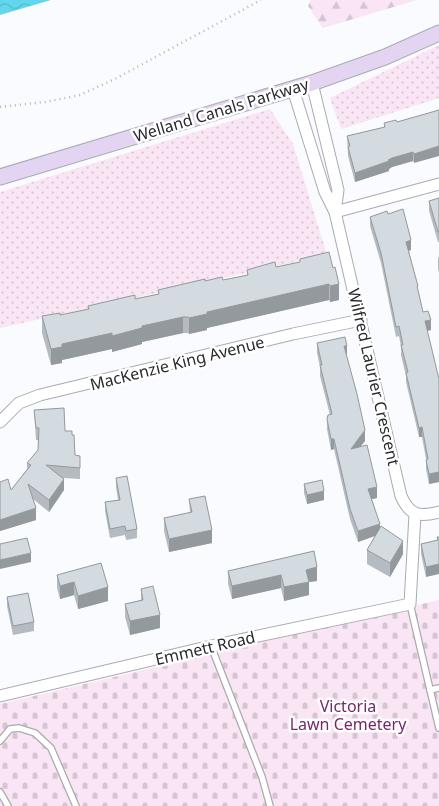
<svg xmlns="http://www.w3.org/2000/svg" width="439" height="806" viewBox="0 0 439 806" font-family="'Noto Sans',sans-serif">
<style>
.grass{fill:url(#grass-dots)}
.forest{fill:url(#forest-firs)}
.cemetery{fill:url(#cemetery-stones)}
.water{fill:url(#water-waves)}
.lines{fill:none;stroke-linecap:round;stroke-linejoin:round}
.lane-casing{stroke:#a9abb3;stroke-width:8}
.street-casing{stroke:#a9abb3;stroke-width:13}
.secondary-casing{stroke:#a9abb3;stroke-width:17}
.path{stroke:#b6b7ba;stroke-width:2.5;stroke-dasharray:1 4;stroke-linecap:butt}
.lane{stroke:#fff;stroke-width:5.5}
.street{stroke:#fff;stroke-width:11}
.secondary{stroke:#e3d5f2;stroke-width:15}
.wall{fill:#b5bbc1}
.shaded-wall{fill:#94999d}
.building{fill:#d3dae0;stroke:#94999d}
.labels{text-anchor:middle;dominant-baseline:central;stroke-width:5;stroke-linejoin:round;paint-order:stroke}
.street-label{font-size:16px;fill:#292a2d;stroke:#fff}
.park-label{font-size:16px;fill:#78276a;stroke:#fff}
</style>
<defs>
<pattern id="grass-dots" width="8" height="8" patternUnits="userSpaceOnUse" patternTransform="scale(1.25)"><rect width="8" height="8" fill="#f9e5f4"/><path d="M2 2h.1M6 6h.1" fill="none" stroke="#d5c5d2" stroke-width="1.8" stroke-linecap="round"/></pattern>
<pattern id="forest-firs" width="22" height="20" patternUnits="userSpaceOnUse" patternTransform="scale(1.25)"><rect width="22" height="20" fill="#f9e5f4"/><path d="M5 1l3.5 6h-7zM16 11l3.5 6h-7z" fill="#d5c5d2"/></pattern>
<pattern id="cemetery-stones" width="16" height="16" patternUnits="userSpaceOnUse" patternTransform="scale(1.25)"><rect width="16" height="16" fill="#f9e5f4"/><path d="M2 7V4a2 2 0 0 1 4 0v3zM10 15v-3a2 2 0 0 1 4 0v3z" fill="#d5c5d2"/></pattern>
<pattern id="water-waves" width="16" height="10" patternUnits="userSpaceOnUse" patternTransform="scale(1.25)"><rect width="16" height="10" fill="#61d7ee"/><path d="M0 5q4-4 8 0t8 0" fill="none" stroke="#54b9cc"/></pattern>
</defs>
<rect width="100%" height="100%" fill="#fafbfe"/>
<g class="grass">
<polygon points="439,45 439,98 341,129 330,98"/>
<polygon points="270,109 293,144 327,255 0,328 0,192"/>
</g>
<polygon class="forest" points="311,0 417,0 323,28 308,6"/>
<polygon class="cemetery" points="439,600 439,806 0,806 0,704"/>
<polygon class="water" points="0,0 51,0 0,15"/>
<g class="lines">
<defs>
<g id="lane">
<polyline points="410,604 439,728"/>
<polyline points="211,646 262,777 270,806"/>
<polyline points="430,690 439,688"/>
<polyline points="0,741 10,729 19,728 35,733 51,748 76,806"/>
<polyline points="0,792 8,806"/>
</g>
<g id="street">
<polyline points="312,83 338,190 335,212"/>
<path d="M293,89l32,103 10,20 66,284c9,20 18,21 38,16"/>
<polyline points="335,212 439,184"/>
<polyline points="0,422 19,403 40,395 293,334 361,320"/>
<polyline points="0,696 211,646 410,604 415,514"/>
</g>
<polyline id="secondary" points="0,177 312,83 385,57 439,33"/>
</defs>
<use href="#lane" class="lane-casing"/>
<use href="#street" class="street-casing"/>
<use href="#secondary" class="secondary-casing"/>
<polyline class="path" points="0,107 45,102 80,95 115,79 261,0"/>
<use href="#lane" class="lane"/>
<use href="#street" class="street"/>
<use href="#secondary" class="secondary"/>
</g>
<g class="wall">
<polygon points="439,110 414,163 413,161 392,167 389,169 389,171 355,182 348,156 347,136 384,127 384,123 397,122"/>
<polygon points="439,198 439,242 438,242 429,211 429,201"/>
<polygon points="388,214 411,250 409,251 423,312 431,330 427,331 439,379 439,482 429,484 426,469 426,459 422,437 419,437 406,382 406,376 401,355 401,347 399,336 396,337 381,263 370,226 370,217"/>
<polygon points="329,252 339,300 330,302 329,300 207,328 207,330 189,334 188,333 183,333 142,342 142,344 112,352 112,349 62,360 62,363 51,365 42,333 42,316 60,315 88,309 88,306 135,299 158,294 158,290 205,281 223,280 247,275 247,270 276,267 300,262 300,259"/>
<polygon points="439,257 439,273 438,268 438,258"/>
<polygon points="317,343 346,356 365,441 360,446 377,498 372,499 380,527 403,554 390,577 367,564 367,550 375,536 358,542 350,519 334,449 331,450 327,429 327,419 330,415 320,376 320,367 317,353"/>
<polygon points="34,410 72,435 75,455 80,467 80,479 63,478 64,490 49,512 33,499 36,520 0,531 0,482 11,490 27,469 27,463 38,450 38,440 36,440"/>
<polygon points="116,478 137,529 137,538 126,540 125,535 110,538 105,511 105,502 118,500 116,487"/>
<polygon points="304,484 324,500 307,504 304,493"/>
<polygon points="189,499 212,543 169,552 164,531 164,518 190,513"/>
<polygon points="437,537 439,537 426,577 421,554 421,544 437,540"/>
<polygon points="314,551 317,581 309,582 309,595 284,601 281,588 232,599 228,584 228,571"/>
<polygon points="57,575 108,587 108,601 78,609 74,595 60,599 57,588"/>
<polygon points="141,589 160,628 130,635 125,617 125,604 141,600"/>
<polygon points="7,597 34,622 34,631 13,635 7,606"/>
</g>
<g class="shaded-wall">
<polygon points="439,146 439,156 414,163 414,154"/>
<polygon points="413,152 413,161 392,167 389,169 389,171 355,182 355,173 392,158"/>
<polygon points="411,240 411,250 406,251 406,242"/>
<polygon points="329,284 329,300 207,328 207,330 189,334 189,318 207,312"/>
<polygon points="339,284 339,300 330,302 330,286"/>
<polygon points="183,317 183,333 142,342 142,344 112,352 112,336 142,326"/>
<polygon points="431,320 431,330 425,331 425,321"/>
<polygon points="112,333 112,349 62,360 62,363 51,365 51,349 62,344"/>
<polygon points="344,346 347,346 347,356"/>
<polygon points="422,427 422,437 419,437 419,428"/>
<polygon points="365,430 365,441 351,459 351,449"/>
<polygon points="331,439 334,439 334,449 331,450"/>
<polygon points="439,472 439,482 429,484 429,474"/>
<polygon points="64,479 64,490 49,512 49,500"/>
<polygon points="377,487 377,498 368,500 368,489"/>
<polygon points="324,491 324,500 307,504 307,495"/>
<polygon points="36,508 36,520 0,531 0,520"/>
<polygon points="380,524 380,534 358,542 358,531"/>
<polygon points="212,530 212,543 169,552 169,539"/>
<polygon points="403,541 403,554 390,577 390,563"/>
<polygon points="31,553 31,562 0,569 0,560"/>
<polygon points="439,564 439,574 426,577 426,567"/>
<polygon points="317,567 317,581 309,582 309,595 284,601 284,587 306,570"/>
<polygon points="281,575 281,588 232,599 232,586"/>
<polygon points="74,582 74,595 60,599 60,586"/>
<polygon points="108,587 108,601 78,609 78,596"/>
<polygon points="160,615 160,628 130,635 130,621"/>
</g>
<g class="building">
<polygon points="439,110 439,146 414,154 413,152 392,158 388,160 389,161 355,173 348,147 350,146 347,136 385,127 384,123 396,120 397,122"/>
<polygon points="439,198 439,232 438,232 429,201"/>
<polygon points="403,209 411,240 406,242 418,286 417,286 423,312 428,311 431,320 425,321 439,379 439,472 429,474 426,460 428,459 422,427 419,428 406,373 408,372 401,345 403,345 399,326 396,327 381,253 370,217 387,211 388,214"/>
<polygon points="329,252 333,268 335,267 339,284 330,286 329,284 207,312 207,314 189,318 188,317 183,317 142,326 142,328 112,336 112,333 62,344 62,347 51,349 42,316 60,313 60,315 89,309 88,306 135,295 135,299 159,294 158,290 205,279 205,281 222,277 223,280 248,275 247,270 264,265 275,262 276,267 300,262 300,259"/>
<polygon points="345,337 347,346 344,346 357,394 365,430 351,449 367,445 377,487 368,489 380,524 358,531 350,509 334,439 331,439 327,419 328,415 332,414 320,365 322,365 317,343"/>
<polygon points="64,408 65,431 72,431 72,435 74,435 75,455 80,456 80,468 46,465 64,479 49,500 28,484 36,508 0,520 0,482 8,479 11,490 31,465 27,463 38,450 39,428 36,428 34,410"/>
<polygon points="127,476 137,529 126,531 125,526 110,529 105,502 120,500 116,478"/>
<polygon points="322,480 324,491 307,495 304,484"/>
<polygon points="205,496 212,530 169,539 164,518 192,512 189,499"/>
<polygon points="381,526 403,541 390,563 367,550"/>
<polygon points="437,537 439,537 439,564 426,567 421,544 438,540"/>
<polygon points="27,538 31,553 0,560 0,544"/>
<polygon points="314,551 317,567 306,570 309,582 284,587 281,575 232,586 228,571"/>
<polygon points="101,563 108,587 78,596 74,582 60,586 57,575"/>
<polygon points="153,586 160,615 130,621 125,604 143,600 141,589"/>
<polygon points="28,593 34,622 13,626 7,597"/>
</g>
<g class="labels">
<g class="street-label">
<text transform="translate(221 110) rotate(-17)">Welland Canals Parkway</text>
<text transform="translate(177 363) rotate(-14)">MacKenzie King Avenue</text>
<text transform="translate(374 377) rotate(77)">Wilfred Laurier Crescent</text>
<text transform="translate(205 648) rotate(-13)">Emmett Road</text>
</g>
<g class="park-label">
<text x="348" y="706">Victoria<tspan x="348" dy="18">Lawn Cemetery</tspan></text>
</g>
</g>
</svg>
